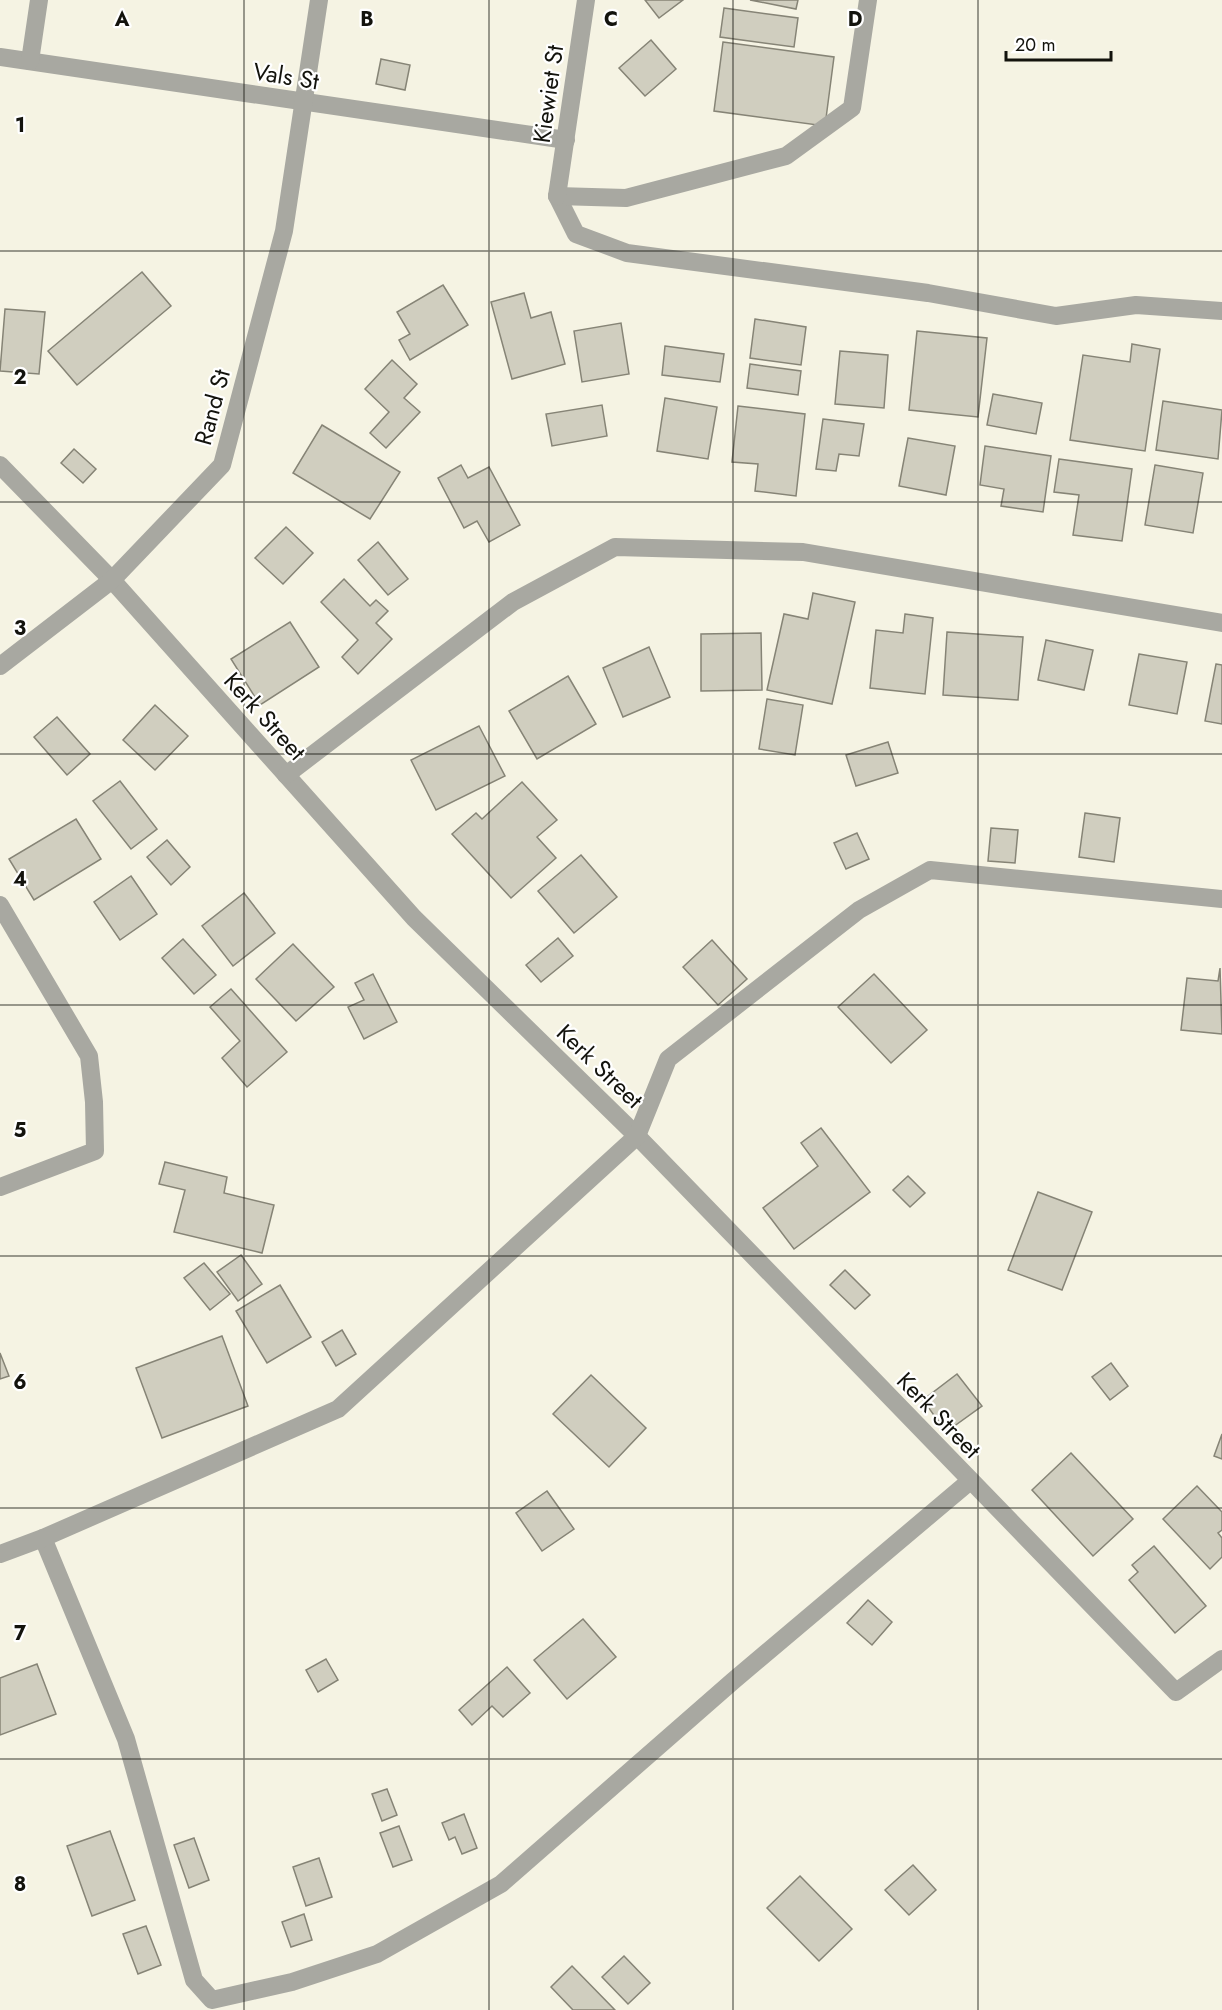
<svg xmlns="http://www.w3.org/2000/svg" width="1222" height="2010" viewBox="0 0 1222 2010" font-family="Jost,sans-serif">
<style>
.building{fill:#d0cebf;stroke:#868476;stroke-width:1.5}
.lines{fill:none;stroke-linecap:round;stroke-linejoin:round}
.street{stroke:#a8a8a1;stroke-width:18}
.grid{fill:none;stroke:#13130d;stroke-width:1.5;stroke-opacity:0.55}
.labels{text-anchor:middle;dominant-baseline:central;stroke-width:4.5;stroke-linejoin:round;paint-order:stroke}
.street-label{font-size:24px;fill:#13130d;stroke:#fff}
.grid-label{font-size:20px;text-anchor:middle;font-weight:bold;fill:#13130d;stroke:#fff;stroke-width:4.5;stroke-linejoin:round;paint-order:stroke}
</style>
<rect width="100%" height="100%" fill="#f5f3e3"/>
<g class="building">
<polygon points="645,0 683,0 659,18"/>
<polygon points="750,0 798,0 796,9"/>
<polygon points="724,8 798,18 794,47 720,37"/>
<polygon points="651,40 676,69 645,96 619,68"/>
<polygon points="723,42 834,57 825,126 714,111"/>
<polygon points="381,59 410,65 405,90 376,84"/>
<polygon points="142,272 171,306 77,385 48,351"/>
<polygon points="443,285 468,325 410,360 399,340 410,334 397,312"/>
<polygon points="524,293 531,318 551,312 565,364 512,379 491,302"/>
<polygon points="5,309 45,312 39,374 0,371"/>
<polygon points="755,319 806,327 801,365 750,358"/>
<polygon points="621,323 629,374 582,382 574,331"/>
<polygon points="917,331 987,338 978,417 909,410"/>
<polygon points="1132,344 1160,349 1145,451 1070,440 1083,355 1130,362"/>
<polygon points="665,346 724,354 720,382 662,375"/>
<polygon points="840,351 888,355 884,408 835,404"/>
<polygon points="392,360 417,384 404,398 420,412 386,448 370,433 389,412 365,389"/>
<polygon points="750,364 801,371 798,395 747,388"/>
<polygon points="993,394 1042,403 1036,434 987,425"/>
<polygon points="665,398 717,407 708,459 657,451"/>
<polygon points="1163,401 1222,410 1218,459 1156,450"/>
<polygon points="602,405 607,436 552,446 546,414"/>
<polygon points="738,406 805,414 796,496 755,491 758,464 732,462"/>
<polygon points="823,419 864,424 859,456 839,454 836,471 816,469"/>
<polygon points="322,425 400,472 370,519 293,473"/>
<polygon points="908,438 955,446 946,495 899,486"/>
<polygon points="985,446 1051,456 1043,512 1001,506 1004,489 980,485"/>
<polygon points="74,449 96,469 83,483 61,463"/>
<polygon points="1059,459 1132,469 1122,541 1073,535 1079,495 1054,492"/>
<polygon points="461,465 468,478 489,467 520,525 489,542 477,521 464,528 438,478"/>
<polygon points="1155,465 1203,473 1193,533 1145,525"/>
<polygon points="286,527 313,553 283,584 255,558"/>
<polygon points="378,542 408,579 388,595 358,560"/>
<polygon points="344,579 370,606 376,600 388,611 376,623 392,639 358,674 342,657 358,640 321,602"/>
<polygon points="813,593 855,602 832,704 767,690 784,614 808,619"/>
<polygon points="905,614 933,618 925,694 870,688 876,630 903,633"/>
<polygon points="290,622 319,667 260,705 231,659"/>
<polygon points="947,632 1023,637 1018,700 943,695"/>
<polygon points="761,633 762,690 701,691 701,634"/>
<polygon points="1046,640 1093,650 1084,690 1038,680"/>
<polygon points="649,647 670,697 623,717 603,668"/>
<polygon points="1139,654 1187,662 1177,714 1129,705"/>
<polygon points="1216,664 1222,665 1222,724 1205,721"/>
<polygon points="568,676 596,724 537,759 509,711"/>
<polygon points="767,699 803,705 795,755 759,749"/>
<polygon points="155,705 188,736 155,770 123,740"/>
<polygon points="57,717 90,754 67,775 34,737"/>
<polygon points="479,726 505,776 436,810 411,760"/>
<polygon points="888,742 898,773 856,786 846,755"/>
<polygon points="120,781 157,829 131,849 93,801"/>
<polygon points="522,782 557,820 537,837 556,858 511,898 452,834 476,813 482,819"/>
<polygon points="1085,813 1120,818 1114,862 1079,857"/>
<polygon points="76,819 101,859 34,900 9,859"/>
<polygon points="991,828 1018,830 1015,863 988,861"/>
<polygon points="857,833 869,859 846,869 834,843"/>
<polygon points="167,840 190,867 171,885 147,857"/>
<polygon points="581,855 617,897 574,933 538,891"/>
<polygon points="131,876 157,914 120,940 94,902"/>
<polygon points="244,893 275,933 233,966 202,926"/>
<polygon points="558,938 573,956 541,982 526,965"/>
<polygon points="183,939 216,975 194,994 162,958"/>
<polygon points="712,940 747,979 718,1005 683,967"/>
<polygon points="293,944 334,987 296,1021 256,979"/>
<polygon points="1220,968 1222,1034 1181,1030 1187,978 1218,981"/>
<polygon points="373,974 397,1022 364,1039 348,1007 364,1000 355,983"/>
<polygon points="874,974 927,1030 891,1063 838,1007"/>
<polygon points="231,989 287,1052 247,1087 222,1058 240,1041 210,1007"/>
<polygon points="821,1128 870,1192 794,1249 763,1208 818,1166 801,1143"/>
<polygon points="165,1162 227,1177 224,1193 274,1205 262,1253 174,1232 185,1190 159,1184"/>
<polygon points="908,1176 925,1193 910,1207 893,1190"/>
<polygon points="1038,1192 1092,1212 1062,1290 1008,1270"/>
<polygon points="241,1255 262,1284 238,1301 217,1272"/>
<polygon points="204,1263 230,1294 210,1310 184,1278"/>
<polygon points="845,1270 870,1295 855,1309 830,1285"/>
<polygon points="280,1285 311,1337 267,1363 236,1311"/>
<polygon points="342,1330 356,1354 336,1366 322,1342"/>
<polygon points="222,1336 248,1406 162,1438 136,1368"/>
<polygon points="0,1353 9,1376 0,1379"/>
<polygon points="1111,1363 1128,1386 1110,1400 1092,1377"/>
<polygon points="957,1374 982,1406 946,1432 923,1400"/>
<polygon points="591,1375 646,1428 609,1467 553,1414"/>
<polygon points="1222,1434 1222,1459 1214,1456"/>
<polygon points="1071,1453 1133,1519 1093,1556 1032,1490"/>
<polygon points="1197,1486 1222,1512 1222,1530 1218,1533 1222,1538 1222,1557 1210,1569 1163,1519"/>
<polygon points="547,1491 574,1529 542,1551 516,1513"/>
<polygon points="1154,1546 1206,1606 1175,1633 1129,1580 1138,1572 1132,1565"/>
<polygon points="868,1600 892,1622 872,1645 847,1623"/>
<polygon points="583,1619 616,1657 567,1699 534,1660"/>
<polygon points="326,1659 338,1680 318,1692 306,1670"/>
<polygon points="37,1664 56,1714 0,1735 0,1678"/>
<polygon points="507,1667 530,1693 503,1717 492,1706 472,1725 459,1710"/>
<polygon points="387,1789 397,1815 382,1821 372,1794"/>
<polygon points="464,1814 477,1848 462,1854 455,1837 449,1840 442,1823"/>
<polygon points="399,1826 412,1860 393,1867 380,1833"/>
<polygon points="110,1831 135,1900 92,1916 67,1846"/>
<polygon points="194,1838 209,1880 189,1888 174,1845"/>
<polygon points="319,1858 332,1897 306,1906 293,1867"/>
<polygon points="913,1865 936,1890 909,1915 885,1890"/>
<polygon points="800,1876 852,1929 819,1961 767,1908"/>
<polygon points="304,1914 312,1940 291,1947 282,1922"/>
<polygon points="146,1926 161,1965 138,1974 123,1934"/>
<polygon points="624,1956 650,1983 628,2004 602,1977"/>
<polygon points="572,1966 615,2010 573,2010 551,1987"/>
</g>
<g class="lines">
<g class="street">
<polyline points="0,57 566,140"/>
<polyline points="30,61 39,0"/>
<polyline points="557,196 576,234 627,253 928,293 1056,316 1136,305 1222,311"/>
<polyline points="557,196 626,198 786,156 852,108 868,0"/>
<polyline points="557,196 586,0"/>
<polyline points="0,465 112,580 414,918 637,1136 1176,1692 1222,1659"/>
<polyline points="0,666 112,580 222,465 284,231 319,0"/>
<polyline points="286,775 513,602 615,547 803,552 1222,623"/>
<polyline points="0,905 89,1056 94,1102 95,1151 0,1187"/>
<polyline points="43,1538 126,1739 194,1980 212,2000 292,1982 377,1954 501,1884 733,1681 970,1481"/>
<polyline points="0,1554 43,1538 338,1409 637,1136 668,1059 859,910 930,870 1222,899"/>
</g>
</g>
<path class="grid" d="M244,0v2010M489,0v2010M733,0v2010M978,0v2010M0,251h1222M0,502h1222M0,754h1222M0,1005h1222M0,1256h1222M0,1508h1222M0,1759h1222"/>
<g class="labels">
<g class="street-label">
<text transform="translate(286 76) rotate(9)">Vals St</text>
<text transform="translate(548 94) rotate(-82)">Kiewiet St</text>
<text transform="translate(212 407) rotate(-75)">Rand St</text>
<text transform="translate(265 716) rotate(48)">Kerk Street</text>
<text transform="translate(600 1066) rotate(44)">Kerk Street</text>
<text transform="translate(939 1415) rotate(46)">Kerk Street</text>
</g>
</g>
<g class="grid-label">
<text x="122" y="26">A</text>
<text x="367" y="26">B</text>
<text x="611" y="26">C</text>
<text x="855" y="26">D</text>
<text x="20" y="132">1</text>
<text x="20" y="384">2</text>
<text x="20" y="635">3</text>
<text x="20" y="886">4</text>
<text x="20" y="1137">5</text>
<text x="20" y="1389">6</text>
<text x="20" y="1640">7</text>
<text x="20" y="1891">8</text>
</g>
<path d="M1006 51v9h105v-9" fill="none" stroke="#13130d" stroke-width="3"/>
<text x="1015" y="51" font-size="18" fill="#13130d" stroke="#ffffff" stroke-width="4.5" paint-order="stroke">20 m</text>
</svg>
